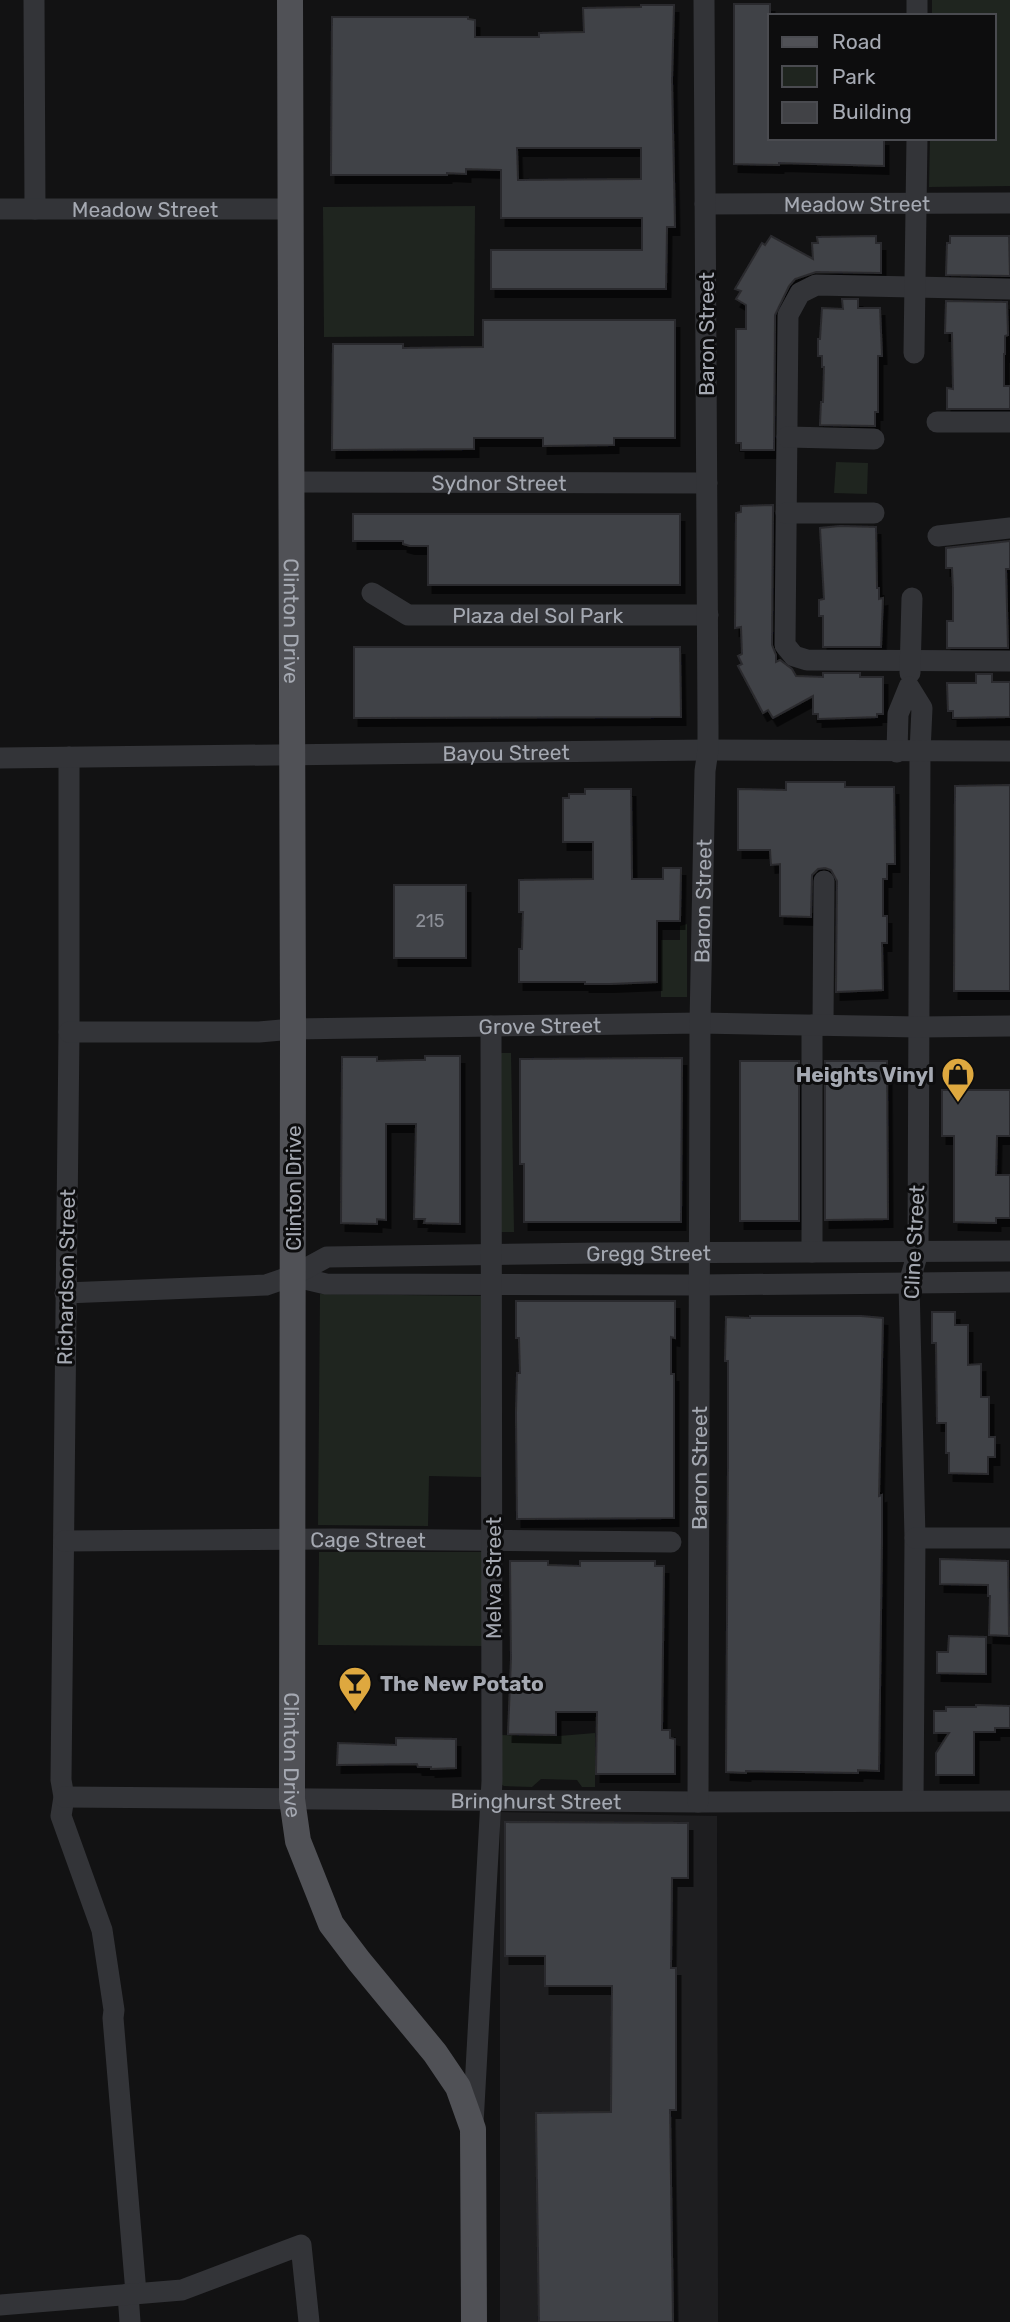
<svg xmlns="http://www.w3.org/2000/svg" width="1010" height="2322" viewBox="0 0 1010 2322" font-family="Rubik,sans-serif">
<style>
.built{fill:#1e1e20}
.green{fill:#1f251f}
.building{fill:#414246;stroke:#2c2c2f;stroke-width:2;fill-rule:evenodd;filter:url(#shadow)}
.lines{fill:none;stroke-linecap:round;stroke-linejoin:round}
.minor{stroke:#333438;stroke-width:21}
.major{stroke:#505156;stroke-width:26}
.labels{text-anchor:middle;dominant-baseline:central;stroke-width:6;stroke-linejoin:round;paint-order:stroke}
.number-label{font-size:18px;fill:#8c8f97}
.street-label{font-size:21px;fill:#a5a9b2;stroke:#0d0d0e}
.poi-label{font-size:21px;font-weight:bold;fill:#a5a9b2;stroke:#0d0d0e;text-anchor:end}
</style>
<defs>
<filter id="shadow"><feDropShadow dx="4.5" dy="8" stdDeviation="0" flood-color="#0009"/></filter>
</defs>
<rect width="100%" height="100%" fill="#121213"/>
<polygon class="built" points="500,1812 717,1816 718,2322 500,2322"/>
<g class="green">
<polygon points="932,0 1010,0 1010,186 929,187 930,138 994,138 994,16 932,16"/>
<polygon points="475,206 474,336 324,337 323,207"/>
<polygon points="836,462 868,463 867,494 834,493"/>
<polygon points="687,924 687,997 661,997 661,940 680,940 680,926"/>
<polygon points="496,1053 511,1053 514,1232 499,1232"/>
<polygon points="320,1294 483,1296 481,1477 429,1476 428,1526 318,1525"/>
<polygon points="319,1552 483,1552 483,1646 318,1645"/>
<polygon points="595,1733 595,1787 582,1787 577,1780 541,1779 532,1787 504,1786 499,1783 499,1735 559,1736"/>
</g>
<g class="building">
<polygon points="734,4 770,4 770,138 884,138 884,166 779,163 779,165 734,164"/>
<path d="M641,5h33l-2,75 3,147h-8l-1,62h-175v-39h151v-32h-141v-48l-35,-1v5l-19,-1v2h-116l1,-158h136v2l7,1v17h64v-4l45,-1 -1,-24 58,-1zM517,148h124v31l-123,1z"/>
<polygon points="771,236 813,259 812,243 818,243 817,237 876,236 876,243 881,243 881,273 816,272 795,279 789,286 775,315 774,450 741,450 741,443 736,443 736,329 746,329 746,305 736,299 741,291 735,289 762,243 765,245"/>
<polygon points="950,236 1009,236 1010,276 946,275 947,243 950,243"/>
<polygon points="842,299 858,299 858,308 880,308 882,356 878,356 878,412 875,412 875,426 820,425 821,402 823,402 824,367 822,367 822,356 818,356 818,339 820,339 822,308 843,309"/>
<polygon points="946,301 1007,302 1008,335 1005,336 1005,354 1004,354 1004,386 1010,386 1010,409 947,409 947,388 953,389 952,333 945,333"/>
<polygon points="483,320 675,320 675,438 614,438 614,445 543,446 543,438 474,438 474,449 332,450 333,344 403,344 403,348 483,347"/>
<polygon points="773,505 772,645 776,655 776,662 780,660 792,669 796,676 823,677 823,673 860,673 860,677 883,677 883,714 877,714 877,717 818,719 818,714 813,714 813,696 773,718 768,710 763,713 738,666 742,664 738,656 742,654 741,627 735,628 736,513 741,512 741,506"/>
<polygon points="353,514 680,514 680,585 428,585 428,546 410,546 403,544 403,541 353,541"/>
<polygon points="840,526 876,527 877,588 879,588 879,599 883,598 881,647 823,647 823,616 819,616 819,600 824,599 820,528"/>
<polygon points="1010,541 1010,569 1006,569 1008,648 947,648 947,621 953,621 953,588 952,568 946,568 946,548"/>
<polygon points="354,647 680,647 681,717 354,718"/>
<polygon points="976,674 992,674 992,682 1010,682 1010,717 953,718 953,711 948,711 947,683 976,683"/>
<polygon points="786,782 845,782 845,787 894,787 895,864 887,864 887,879 883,879 883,916 887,916 887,943 882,943 883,990 836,992 837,881 831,870 825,868 818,869 812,875 811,917 780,916 780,864 771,865 770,850 738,850 738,789 786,790"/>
<polygon points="1010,785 1010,991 954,991 955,786"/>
<polygon points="585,789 631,789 632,879 663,879 663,868 681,868 680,921 657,921 657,982 610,984 585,984 585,982 519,982 519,949 522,949 523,912 519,912 519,880 593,879 593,842 563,842 563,798 569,798 569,794 585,794"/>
<rect x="394" y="885" width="72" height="73"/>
<polygon points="425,1056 460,1056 460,1224 424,1223 425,1219 414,1219 416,1124 386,1124 386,1220 377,1219 377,1224 341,1223 342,1057 377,1057 377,1061 415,1060 425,1060"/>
<polygon points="682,1058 681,1222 524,1222 524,1164 520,1164 520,1059"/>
<rect x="740" y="1061" width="59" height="160"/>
<polygon points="825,1061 887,1061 888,1219 825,1220"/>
<polygon points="942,1090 1010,1090 1010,1136 997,1136 996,1175 1010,1175 1010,1218 996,1218 996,1223 954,1222 954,1136 942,1136"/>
<polygon points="516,1301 675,1301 675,1338 671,1337 671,1374 674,1374 674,1518 517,1519 516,1413 517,1373 520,1373 519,1338 516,1338"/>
<polygon points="932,1312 955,1312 955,1325 968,1325 968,1365 981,1364 981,1397 989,1397 989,1437 995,1437 995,1457 988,1457 988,1474 949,1473 949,1453 946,1453 946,1423 937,1423 936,1343 932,1343"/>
<polygon points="750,1316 861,1316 883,1318 879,1496 882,1495 882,1538 879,1771 858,1770 858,1773 746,1771 746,1773 726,1772 728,1463 728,1361 725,1361 726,1317 750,1318"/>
<polygon points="940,1559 1008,1561 1009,1636 989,1635 990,1596 988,1596 988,1585 940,1584"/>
<polygon points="510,1561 548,1561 548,1565 580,1566 580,1561 655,1561 655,1566 664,1566 662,1730 670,1730 670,1738 675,1739 675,1774 596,1774 597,1712 556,1712 556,1735 508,1734 511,1659"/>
<polygon points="949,1636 986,1637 986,1674 937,1673 937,1652 948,1652"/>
<polygon points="976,1705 1010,1706 1010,1728 995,1728 995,1732 974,1732 974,1775 936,1775 936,1753 949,1733 934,1733 934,1711 946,1711 946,1707 976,1707"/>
<polygon points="396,1738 456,1739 456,1768 431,1769 431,1767 418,1767 417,1764 337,1765 338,1743 396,1745"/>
<polygon points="505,1822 688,1823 688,1878 672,1878 671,1968 676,1968 676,2110 670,2110 673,2322 539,2322 536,2113 611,2112 612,1986 545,1986 545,1956 505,1956"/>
</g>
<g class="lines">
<g class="minor">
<polyline points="34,0 35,209"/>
<polyline points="917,16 917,0"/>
<path id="s1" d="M705,204l305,-1"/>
<path id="s2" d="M0,209h291"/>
<polyline points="1010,289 816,285 800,293 788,315 785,645 794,656 807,660 1010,661"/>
<polyline points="914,353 917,138"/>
<polyline points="937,422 1010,422"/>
<polyline points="787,437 874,439"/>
<path id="s3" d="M291,482l416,1"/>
<polyline points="786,513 874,513"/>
<polyline points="938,536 1010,528"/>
<path id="s4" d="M372,593l36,22h300"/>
<polyline points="910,673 912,598"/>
<polyline points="897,752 898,714 909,687 922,708 920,752 918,1252 909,1283 915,1538 913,1800"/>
<polyline points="69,757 69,1032 61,1780 64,1797 61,1816 102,1930 114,2010 113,2018 136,2293"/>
<path id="s5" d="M0,758l708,-8 302,1"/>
<polyline points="812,1025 812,1252"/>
<polyline points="823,1025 824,881"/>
<path id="s6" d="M69,1032h190l34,-3 407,-6 219,4 91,-1"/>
<polyline points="292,1276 326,1284 699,1285 1010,1282"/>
<path id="s7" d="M65,1293l201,-8 26,-9 35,-19 274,-4 409,-2"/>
<polyline points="915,1538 1010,1538"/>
<path id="s8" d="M64,1541l269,-2 338,3"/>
<path id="s9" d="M64,1797l634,5 312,-1"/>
<path id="s10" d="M698,1802l2,-779 5,-252 3,-21v-25l-4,-725"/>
<polyline points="473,2124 492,1781 491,1026"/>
<polyline points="128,2294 130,2322"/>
<polyline points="0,2305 182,2290 301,2245 309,2322"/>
</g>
<path class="major" id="s11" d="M290,0l3,1029 -1,770 6,42 33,83 28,37 76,92 23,34 15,42 1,193"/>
</g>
<defs>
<symbol id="shop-pin" viewBox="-11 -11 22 30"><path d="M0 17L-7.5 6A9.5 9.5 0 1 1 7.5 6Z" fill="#dea83f" stroke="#0d0d0e"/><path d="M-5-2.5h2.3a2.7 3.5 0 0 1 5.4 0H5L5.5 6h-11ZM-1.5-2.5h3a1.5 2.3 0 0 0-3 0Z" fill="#111"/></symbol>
<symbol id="bar-pin" viewBox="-11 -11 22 30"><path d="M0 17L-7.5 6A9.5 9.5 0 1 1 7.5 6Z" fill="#dea83f" stroke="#0d0d0e"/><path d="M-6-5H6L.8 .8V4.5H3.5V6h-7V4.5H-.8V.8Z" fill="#111"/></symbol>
</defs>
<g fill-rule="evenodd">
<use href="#shop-pin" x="939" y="1055" width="38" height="52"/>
<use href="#bar-pin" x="336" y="1664" width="38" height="52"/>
</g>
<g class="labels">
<g class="number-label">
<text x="430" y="921">215</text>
</g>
<g class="street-label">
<text stroke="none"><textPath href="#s1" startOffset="152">Meadow Street</textPath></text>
<text stroke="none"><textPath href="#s2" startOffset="145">Meadow Street</textPath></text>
<text transform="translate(706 334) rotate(-90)">Baron Street</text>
<text stroke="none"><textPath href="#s3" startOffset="208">Sydnor Street</textPath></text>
<text stroke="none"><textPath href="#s4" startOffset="172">Plaza del Sol Park</textPath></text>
<text stroke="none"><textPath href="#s11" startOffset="621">Clinton Drive</textPath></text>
<text stroke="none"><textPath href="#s5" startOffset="506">Bayou Street</textPath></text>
<text stroke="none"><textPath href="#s10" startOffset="901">Baron Street</textPath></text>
<text stroke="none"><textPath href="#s6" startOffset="471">Grove Street</textPath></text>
<text transform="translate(293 1188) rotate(-90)">Clinton Drive</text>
<text transform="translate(914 1242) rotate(-87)">Cline Street</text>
<text stroke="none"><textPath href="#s7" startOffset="590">Gregg Street</textPath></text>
<text transform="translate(66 1277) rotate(-89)">Richardson Street</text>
<text stroke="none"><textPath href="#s10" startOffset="334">Baron Street</textPath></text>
<text stroke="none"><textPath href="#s8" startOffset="304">Cage Street</textPath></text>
<text transform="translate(493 1578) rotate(-90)">Melva Street</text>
<text stroke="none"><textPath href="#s11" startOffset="1755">Clinton Drive</textPath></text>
<text stroke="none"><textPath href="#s9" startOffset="472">Bringhurst Street</textPath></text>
</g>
<g class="poi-label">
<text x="934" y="1074">Heights Vinyl</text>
<text x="380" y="1683" text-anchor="start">The New Potato</text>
</g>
</g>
<rect x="768" y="14" width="228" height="126" fill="#0d0d0e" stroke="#4a4b50" stroke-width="2"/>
<rect x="782" y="37" width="35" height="10" fill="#505156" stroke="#4a4b50" stroke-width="2"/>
<text x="832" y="49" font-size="21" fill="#a5a9b2">Road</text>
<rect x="782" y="66" width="35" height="21" fill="#1f251f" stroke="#4a4b50" stroke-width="2"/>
<text x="832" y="84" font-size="21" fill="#a5a9b2">Park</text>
<rect x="782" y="102" width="35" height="21" fill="#414246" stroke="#4a4b50" stroke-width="2"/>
<text x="832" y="119" font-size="21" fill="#a5a9b2">Building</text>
</svg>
